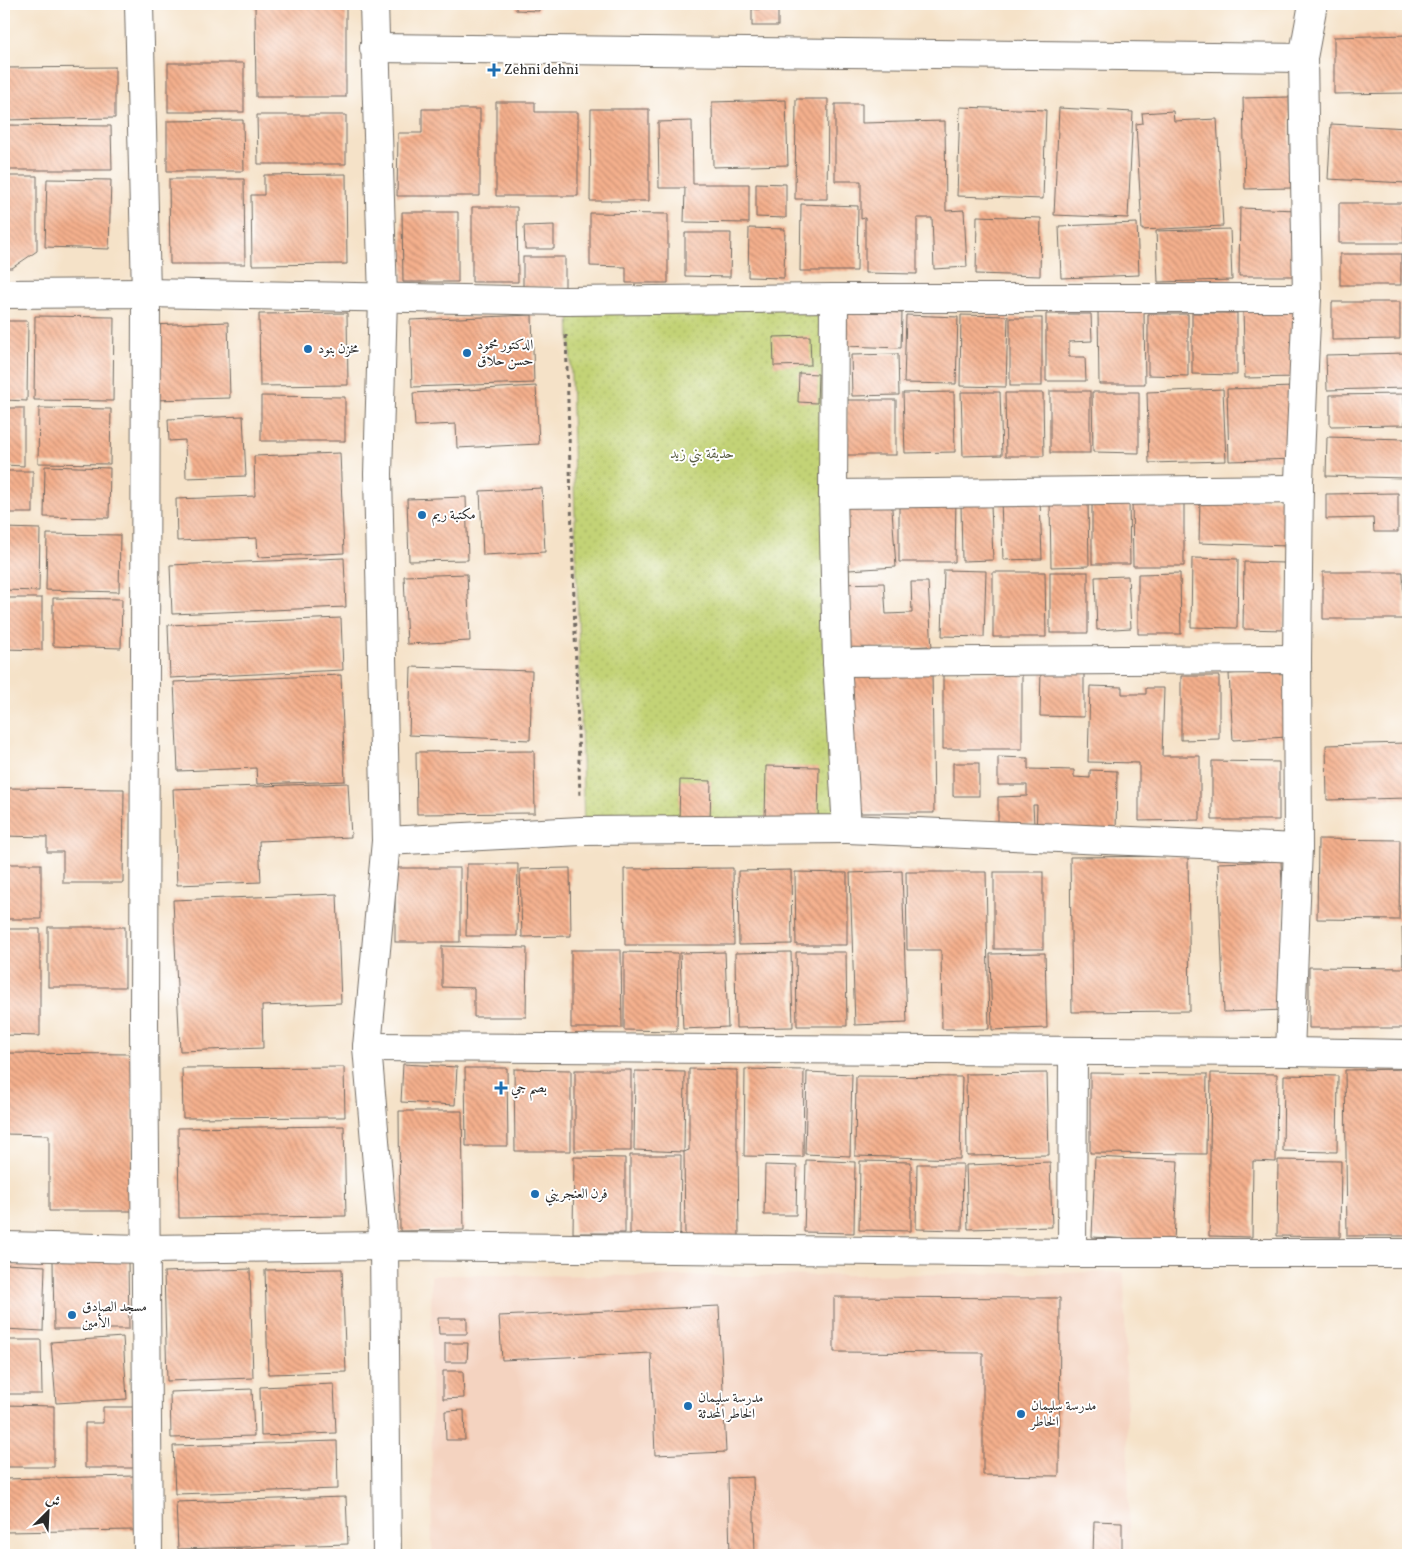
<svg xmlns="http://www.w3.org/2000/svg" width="1412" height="1559" viewBox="0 0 1412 1559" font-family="Vollkorn,Amiri,serif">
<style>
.built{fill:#f4d3c0}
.park{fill:url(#park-dots);stroke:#777f50}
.building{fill:url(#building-back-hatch)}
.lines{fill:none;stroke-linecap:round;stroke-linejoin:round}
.street-casing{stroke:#726b62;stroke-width:30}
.path{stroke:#726b62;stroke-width:3;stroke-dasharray:4 4;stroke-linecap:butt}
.street{stroke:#fff;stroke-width:28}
.poi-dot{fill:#1f6fb2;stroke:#fff;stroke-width:2}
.labels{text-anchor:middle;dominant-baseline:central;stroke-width:4;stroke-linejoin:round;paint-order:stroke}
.poi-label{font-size:14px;fill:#2b2b2b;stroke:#fff;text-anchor:start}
.park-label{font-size:14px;fill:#595d42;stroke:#fff}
</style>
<defs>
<pattern id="park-dots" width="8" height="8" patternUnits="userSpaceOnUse" patternTransform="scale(1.25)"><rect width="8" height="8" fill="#c3d376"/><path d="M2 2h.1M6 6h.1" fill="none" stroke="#a8b566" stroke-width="1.8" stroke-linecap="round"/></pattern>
<pattern id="building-back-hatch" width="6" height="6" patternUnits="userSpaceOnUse" patternTransform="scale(1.25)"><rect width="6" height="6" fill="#f5b08d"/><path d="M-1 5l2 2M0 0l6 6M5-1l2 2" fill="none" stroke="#c78f73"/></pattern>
</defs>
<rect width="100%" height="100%" fill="#fff"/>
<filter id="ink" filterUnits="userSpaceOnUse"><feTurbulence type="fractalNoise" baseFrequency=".02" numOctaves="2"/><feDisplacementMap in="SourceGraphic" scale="10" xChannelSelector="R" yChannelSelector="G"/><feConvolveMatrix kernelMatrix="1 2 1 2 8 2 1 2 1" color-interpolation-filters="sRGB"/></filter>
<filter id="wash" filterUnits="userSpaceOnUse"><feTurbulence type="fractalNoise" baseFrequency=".0096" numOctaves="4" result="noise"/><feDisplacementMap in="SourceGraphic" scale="20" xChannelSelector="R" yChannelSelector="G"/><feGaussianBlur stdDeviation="1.12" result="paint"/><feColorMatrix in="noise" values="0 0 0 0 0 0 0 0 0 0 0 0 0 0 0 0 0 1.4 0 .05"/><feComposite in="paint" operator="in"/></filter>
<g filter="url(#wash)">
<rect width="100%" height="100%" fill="#f5e2c8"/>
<polygon class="built" points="1124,1272 1130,1555 432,1555 431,1275 762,1276"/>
<polygon class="park" points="829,303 844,824 584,826 569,307"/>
<g id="blocks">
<g class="building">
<polygon points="255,4 346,4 346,97 256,97"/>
<polygon points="516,4 539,4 539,11 516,10"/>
<rect x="752" y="9" width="26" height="17"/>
<polygon points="1408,35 1408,93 1334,94 1334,37"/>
<rect x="168" y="63" width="76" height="49"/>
<polygon points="115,67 115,118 4,120 4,68"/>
<polygon points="1289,97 1291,188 1245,189 1243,98"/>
<polygon points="796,99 828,99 827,199 795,199"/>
<polygon points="786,100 788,165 713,167 712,102"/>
<polygon points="496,102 535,102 535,112 578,112 578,196 496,196"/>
<polygon points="835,104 862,104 862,123 945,121 946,211 964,210 967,267 934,269 932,218 917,218 917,274 865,273 865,218 861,219 861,181 835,181"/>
<polygon points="960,107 1046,110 1043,199 957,196"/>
<polygon points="1059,108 1133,112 1128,218 1054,215"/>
<polygon points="422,109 480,109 480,196 397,196 398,133 422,133"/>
<polygon points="591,109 649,109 649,201 590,201"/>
<polygon points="1173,111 1174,121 1217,119 1223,226 1142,230 1136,124 1143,123 1142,113"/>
<polygon points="257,115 346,115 346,164 258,164"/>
<polygon points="243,120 244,171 167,171 167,121"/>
<polygon points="692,121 693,184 749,184 749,223 684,222 685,188 659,188 658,122"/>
<polygon points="1331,124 1408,128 1406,183 1328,179"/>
<polygon points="4,125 111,126 112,170 4,170"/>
<polygon points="346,174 347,264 252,265 251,195 264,195 264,175"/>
<polygon points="4,176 37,176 37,251 12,268 4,268"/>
<polygon points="47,179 111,180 109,249 45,247"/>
<polygon points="169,179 244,179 245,264 170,264"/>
<polygon points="756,183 786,184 786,218 756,217"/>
<polygon points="1339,203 1403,203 1404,243 1339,243"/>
<polygon points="801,204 858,206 857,271 800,271"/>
<polygon points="472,207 517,207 518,282 472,282"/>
<polygon points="1240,208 1298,210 1297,276 1239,276"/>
<polygon points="402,212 458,212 458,282 403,282"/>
<polygon points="590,213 668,214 668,283 626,283 626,267 590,266"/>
<polygon points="977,216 1041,218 1040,276 976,274"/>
<polygon points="1137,223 1139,275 1061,278 1059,226"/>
<polygon points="554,225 554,249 525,249 524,226"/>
<polygon points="749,228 785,229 784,278 748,277"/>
<polygon points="1230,229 1232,280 1158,282 1156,231"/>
<polygon points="685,233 731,233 730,277 685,276"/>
<rect x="1340" y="254" width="61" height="31"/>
<rect x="523" y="257" width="42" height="30"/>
<polygon points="1332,302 1400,302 1400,339 1332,340"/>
<polygon points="1296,310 1298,377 1245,378 1243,311"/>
<polygon points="845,311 902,313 901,348 845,346"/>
<polygon points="1144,311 1145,384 1099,384 1098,312"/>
<polygon points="347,313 348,385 260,386 259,314"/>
<polygon points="1192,313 1237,313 1237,375 1192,374"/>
<polygon points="1046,314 1091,314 1092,341 1069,342 1069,357 1085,357 1086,381 1046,381"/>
<polygon points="1148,314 1188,314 1188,376 1148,375"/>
<polygon points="532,315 534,383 412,387 410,320"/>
<polygon points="906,315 958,317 956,384 904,383"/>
<polygon points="961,315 1008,316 1006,387 960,386"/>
<polygon points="35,316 114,317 113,401 34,400"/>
<rect x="1010" y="318" width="32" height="68"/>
<polygon points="4,321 28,321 27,401 4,400"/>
<polygon points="228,322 230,398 153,400 150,325"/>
<polygon points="810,336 811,365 774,366 773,337"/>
<polygon points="1406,353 1406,388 1327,390 1326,355"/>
<polygon points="898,354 899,395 852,396 851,355"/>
<polygon points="799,373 818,374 817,403 798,402"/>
<polygon points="536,386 539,444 457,448 456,424 415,426 413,393"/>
<polygon points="1295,387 1297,459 1229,461 1227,389"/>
<polygon points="1223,389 1226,461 1149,463 1147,392"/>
<rect x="1050" y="391" width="40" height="62"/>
<polygon points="954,392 955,452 905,453 903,393"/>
<polygon points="961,392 1000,392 1002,455 963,456"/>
<polygon points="1092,392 1139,392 1139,453 1093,452"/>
<polygon points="1005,393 1043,393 1044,456 1006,456"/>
<polygon points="1404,394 1405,425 1330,426 1330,395"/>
<polygon points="261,396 345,397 345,441 261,441"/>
<rect x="847" y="400" width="49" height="55"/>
<polygon points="4,408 24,408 24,466 4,465"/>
<polygon points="39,408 111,409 110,464 38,463"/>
<polygon points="243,416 246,476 186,478 185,440 169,441 168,419"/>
<polygon points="1327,437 1405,439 1404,478 1326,476"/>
<polygon points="340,453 344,553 258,557 257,538 177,541 176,499 255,496 254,456"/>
<polygon points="45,466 110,468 109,518 44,517"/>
<rect x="4" y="471" width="29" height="42"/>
<polygon points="542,488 545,552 483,555 480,491"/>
<polygon points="1398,493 1398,532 1374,532 1373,518 1326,519 1326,494"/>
<polygon points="891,495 896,567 849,570 844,498"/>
<polygon points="899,495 956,496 955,562 899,562"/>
<polygon points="466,497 468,560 409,561 407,499"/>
<polygon points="1040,498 1042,559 1003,560 1001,499"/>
<polygon points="1200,498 1288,500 1287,546 1199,543"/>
<polygon points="1092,500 1129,500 1130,564 1092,564"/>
<polygon points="1088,501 1089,566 1051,567 1050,502"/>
<polygon points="1132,501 1184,501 1184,566 1133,566"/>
<polygon points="961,504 991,504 993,560 962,561"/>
<polygon points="4,528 40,529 39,591 4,590"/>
<polygon points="47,534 120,535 119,592 46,590"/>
<polygon points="344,558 346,607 172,614 170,565"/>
<polygon points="1192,558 1238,559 1237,628 1191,627"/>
<polygon points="1244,562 1285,563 1284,630 1243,629"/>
<polygon points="944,570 986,571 984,637 942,636"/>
<polygon points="993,572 1045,572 1046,637 993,637"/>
<rect x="1050" y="572" width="38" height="61"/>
<polygon points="1323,572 1403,572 1404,619 1323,619"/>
<polygon points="1180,573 1181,634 1138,634 1138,574"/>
<polygon points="467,574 470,641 407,644 404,576"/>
<polygon points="1128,576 1131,628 1097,630 1095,577"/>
<polygon points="911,582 928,582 932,649 929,650 928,646 838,651 836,584 884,583 886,614 912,613"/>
<polygon points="4,598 42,598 42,650 4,649"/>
<polygon points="53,598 122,599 121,648 53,646"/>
<polygon points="341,618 343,670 170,678 168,625"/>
<rect x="1406" y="662" width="2" height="41"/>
<polygon points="411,667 532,671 530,740 409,735"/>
<polygon points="1041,670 1084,671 1084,717 1040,716"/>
<polygon points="1284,670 1288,737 1233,740 1229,674"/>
<polygon points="932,671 934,813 846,813 845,672"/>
<rect x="943" y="674" width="79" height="75"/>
<polygon points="341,675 345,781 257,784 256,768 178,771 174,682"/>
<polygon points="1181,676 1219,676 1219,739 1181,740"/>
<polygon points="1090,686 1122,687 1122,694 1146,694 1146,688 1164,688 1162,756 1200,756 1200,820 1139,821 1139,763 1088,762"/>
<polygon points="1407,743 1408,798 1327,800 1326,745"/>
<polygon points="534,751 535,813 417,814 416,752"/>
<polygon points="998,757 1028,758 1028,769 1074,770 1074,777 1090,778 1090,770 1117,771 1116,837 1036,835 1037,805 1033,805 1034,824 998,825 998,797 1027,796 1027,785 998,785"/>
<polygon points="1212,761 1279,762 1279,820 1212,820"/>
<rect x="953" y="763" width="26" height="33"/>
<polygon points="766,766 819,767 818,822 765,821"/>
<polygon points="680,780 711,781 710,823 679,821"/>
<polygon points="348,783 351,837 259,841 261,882 177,885 173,789"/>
<polygon points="4,788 124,789 123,883 63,883 63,852 47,852 47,837 4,836"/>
<polygon points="1318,839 1400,840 1399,920 1317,919"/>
<polygon points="1188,856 1190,1011 1072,1012 1070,857"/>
<polygon points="1281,861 1287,1010 1224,1012 1218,863"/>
<rect x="4" y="864" width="37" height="55"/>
<polygon points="467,864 518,864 517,936 466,936"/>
<rect x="395" y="868" width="65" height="74"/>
<polygon points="570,868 571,936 522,937 520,869"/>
<polygon points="733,868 734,945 625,945 624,869"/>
<polygon points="791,870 792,944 739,945 738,871"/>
<polygon points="902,871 907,1023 855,1025 850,873"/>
<polygon points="795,872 847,873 847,945 796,945"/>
<polygon points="906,872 986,872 989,1029 942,1029 941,950 907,950"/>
<rect x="994" y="872" width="49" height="77"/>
<polygon points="337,894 341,1003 262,1006 263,1048 180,1051 173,900"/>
<rect x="48" y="927" width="77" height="60"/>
<polygon points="1402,927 1408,927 1408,966 1403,966"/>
<polygon points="4,929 40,929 40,1036 4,1035"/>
<polygon points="442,946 527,948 526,1017 474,1017 474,988 442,987"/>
<polygon points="571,950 621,950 622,1028 571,1028"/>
<polygon points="624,952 678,953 677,1031 624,1030"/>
<polygon points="725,952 728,1027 683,1029 680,953"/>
<polygon points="791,952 793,1027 736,1028 735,953"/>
<polygon points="796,952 846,952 847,1026 797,1026"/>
<polygon points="1045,953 1047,1028 992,1030 990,954"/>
<polygon points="1309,967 1408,968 1408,1028 1309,1028"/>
<polygon points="4,1053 133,1054 132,1211 49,1211 49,1135 4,1134"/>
<polygon points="403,1064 457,1067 455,1105 401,1102"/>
<polygon points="344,1067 345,1117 183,1118 182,1068"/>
<polygon points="465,1068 507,1068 508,1146 466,1146"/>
<polygon points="514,1069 571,1070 571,1151 515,1151"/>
<polygon points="689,1069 737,1070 737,1151 738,1151 739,1236 685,1236 684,1152 689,1150"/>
<polygon points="745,1069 804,1070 803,1157 744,1156"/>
<polygon points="1408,1069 1408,1236 1347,1236 1345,1070"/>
<rect x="575" y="1070" width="56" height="81"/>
<polygon points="635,1071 685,1072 684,1152 634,1150"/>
<polygon points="807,1072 852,1074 850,1156 805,1154"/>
<polygon points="1047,1073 1049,1155 967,1156 966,1074"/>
<polygon points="1090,1073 1207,1074 1206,1154 1090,1153"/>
<polygon points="1211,1073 1277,1074 1276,1162 1253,1161 1252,1237 1209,1236"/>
<polygon points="1284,1075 1338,1076 1337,1152 1283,1151"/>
<polygon points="856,1076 962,1077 960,1159 855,1156"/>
<polygon points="399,1111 462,1111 464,1230 400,1231"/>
<polygon points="344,1126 346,1216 179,1218 178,1128"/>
<polygon points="630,1155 681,1155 680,1235 630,1234"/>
<polygon points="574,1157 625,1158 625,1233 573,1233"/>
<polygon points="1095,1157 1178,1161 1174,1241 1092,1237"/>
<polygon points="806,1160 855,1162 854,1233 804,1232"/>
<polygon points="1278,1160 1341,1161 1340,1237 1277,1236"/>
<polygon points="860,1161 911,1162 911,1231 859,1230"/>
<polygon points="1050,1162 1052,1227 968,1229 966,1165"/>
<polygon points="917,1164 963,1164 962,1230 916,1229"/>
<polygon points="765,1165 797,1166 796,1215 764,1215"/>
<polygon points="128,1260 129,1329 54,1329 53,1261"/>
<polygon points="4,1264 45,1266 43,1331 4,1329"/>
<polygon points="250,1269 253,1378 167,1381 164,1272"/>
<polygon points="342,1269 346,1372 268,1374 265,1270"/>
<polygon points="834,1297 1060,1298 1059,1476 983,1475 983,1353 834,1352"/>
<polygon points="719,1306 726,1452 655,1455 651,1353 502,1360 499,1316"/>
<polygon points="438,1318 467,1318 467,1334 439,1334"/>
<polygon points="123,1337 127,1399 56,1403 51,1342"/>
<polygon points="4,1340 41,1340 42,1394 4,1394"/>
<polygon points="445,1343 468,1343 467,1362 445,1362"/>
<polygon points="443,1371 463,1371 464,1398 443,1399"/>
<polygon points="334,1384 336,1433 261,1436 260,1387"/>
<polygon points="252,1389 254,1436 171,1438 170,1392"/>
<polygon points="4,1405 54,1406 54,1467 4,1467"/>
<polygon points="103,1407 138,1407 138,1468 85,1468 85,1423 103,1423"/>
<polygon points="464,1410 465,1440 446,1440 445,1411"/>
<polygon points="337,1441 338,1489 175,1494 173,1446"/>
<polygon points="134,1476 135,1530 4,1532 4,1479"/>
<polygon points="753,1477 755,1555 730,1555 728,1478"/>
<polygon points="346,1497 348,1544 178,1549 176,1502"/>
<polygon points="1094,1521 1122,1522 1122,1555 1093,1555"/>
<polygon points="257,1549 258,1555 192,1555 192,1550"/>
<polygon points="346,1552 346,1555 269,1555 269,1553"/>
</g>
</g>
</g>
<g filter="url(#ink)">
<use href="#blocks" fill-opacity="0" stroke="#726b62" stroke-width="1"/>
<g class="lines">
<defs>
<g id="street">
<polyline points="139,4 146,293 144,1023 148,1555"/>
<polyline points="374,4 383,298 378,474 386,841 367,1047 384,1246 387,1555"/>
<polyline points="374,48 1303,58"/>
<polyline points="4,294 146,293 565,301 834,298 1307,298"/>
<polyline points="833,494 1299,489"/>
<polyline points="837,662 1297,659"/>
<polyline points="847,829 1298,848"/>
<polyline points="386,841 581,831 847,829 837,662 833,494 834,298"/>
<polyline points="367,1047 1290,1052 1408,1054"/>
<polyline points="1290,1052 1298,848 1297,659 1299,480 1307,298 1303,58 1313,4"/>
<polyline points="4,1246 146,1249 384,1246 1072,1253 1408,1253"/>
<polyline points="1072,1253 1073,1052"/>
</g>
</defs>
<use href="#street" class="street-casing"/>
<polyline class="path" points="566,335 580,798"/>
<use href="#street" class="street"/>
</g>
</g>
<g class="poi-dot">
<path d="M491.5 62.5h5v5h5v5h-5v5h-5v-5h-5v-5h5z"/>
<circle cx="308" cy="349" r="5"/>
<circle cx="467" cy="353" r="5"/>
<circle cx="422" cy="515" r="5"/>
<path d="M498.5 1080.5h5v5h5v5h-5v5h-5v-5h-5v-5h5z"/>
<circle cx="535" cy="1194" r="5"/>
<circle cx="72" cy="1315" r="5"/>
<circle cx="688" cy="1406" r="5"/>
<circle cx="1021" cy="1414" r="5"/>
</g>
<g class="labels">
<g class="poi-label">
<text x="504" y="70">Zehni dehni</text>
<text x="477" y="345">الدكتور محمود<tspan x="477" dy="16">حسن حلاق</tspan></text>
<text x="318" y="349">مخزن بنود</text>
<text x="432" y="515">مكتبة ريم</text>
<text x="511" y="1088">بصم جي</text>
<text x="545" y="1194">فرن العنجريني</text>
<text x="82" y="1307">مسجد الصادق<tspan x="82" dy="16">الأمين</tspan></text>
<text x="698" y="1398">مدرسة سليمان<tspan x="698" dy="16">الخاطر المحدثة</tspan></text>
<text x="1031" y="1406">مدرسة سليمان<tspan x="1031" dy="16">الخاطر</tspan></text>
</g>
<g class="park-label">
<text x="702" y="454">حديقة بني زيد</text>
</g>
</g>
<rect width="1412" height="1559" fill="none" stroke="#fff" stroke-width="20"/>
<g transform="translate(48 1512) rotate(24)" stroke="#ffffff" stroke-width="4" paint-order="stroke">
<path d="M0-4L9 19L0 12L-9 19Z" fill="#2b2b2b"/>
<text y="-8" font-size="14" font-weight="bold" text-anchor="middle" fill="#2b2b2b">ش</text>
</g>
</svg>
